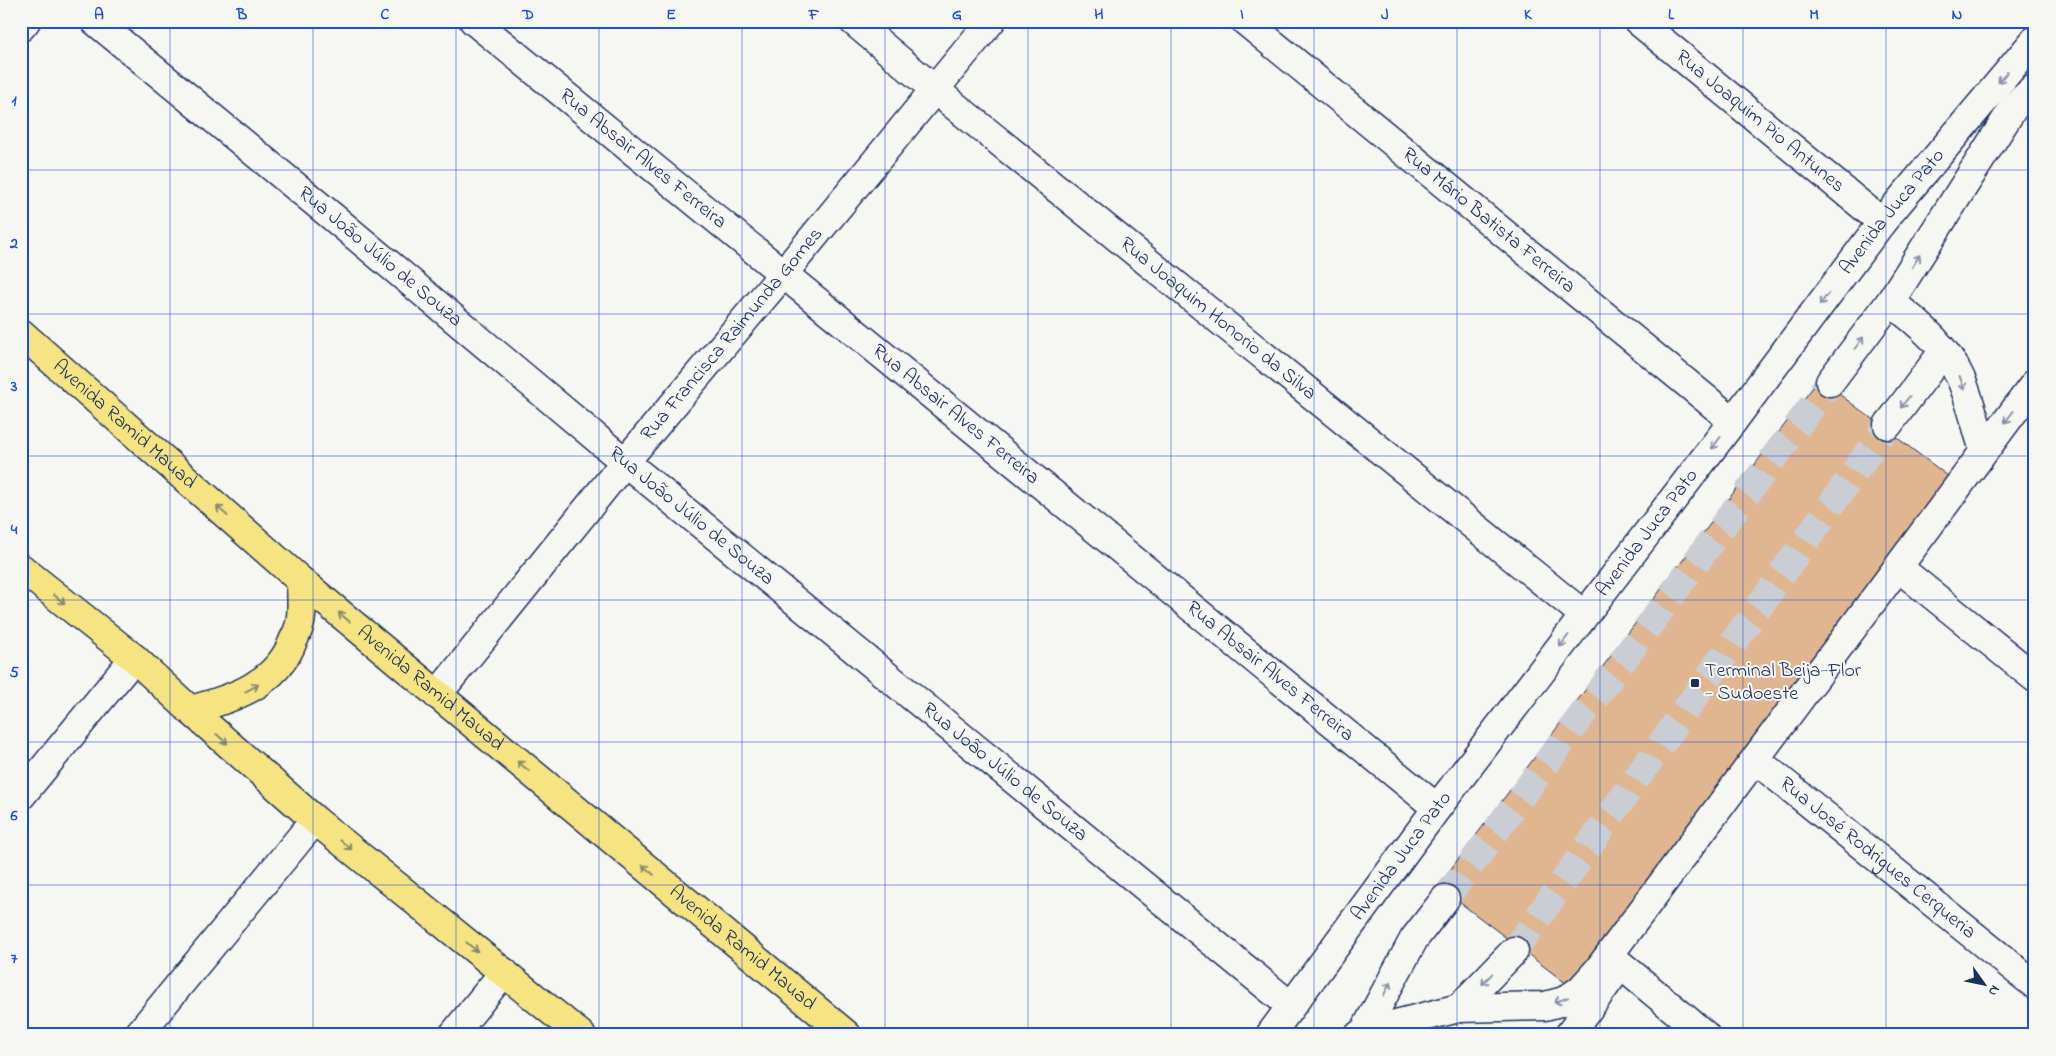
<svg xmlns="http://www.w3.org/2000/svg" width="2056" height="1056" viewBox="0 0 2056 1056" font-family="'Indie Flower',sans-serif">
<style>
.building{fill:#e0b690;stroke:#1b2f5e}
.lines{fill:none;stroke-linecap:round;stroke-linejoin:round}
.minor-tunnel{stroke:#caced4;stroke-width:28;stroke-dasharray:28 14;stroke-linecap:butt}
.minor-casing{stroke:#1b2f5e;stroke-width:31}
.major-casing{stroke:#1b2f5e;stroke-width:31}
.minor{stroke:#f6f6f2;stroke-width:28}
.major{stroke:#f6e381;stroke-width:28}
.oneway{stroke:#8892a8}
.oneway2{stroke:#888970}
.grid{fill:none;stroke:#1d4ed8;stroke-width:1;stroke-opacity:0.55}
.poi-dot{fill:#1b2f5e;stroke:#f6f6f2;stroke-width:2}
.labels{text-anchor:middle;dominant-baseline:central;stroke-width:4;stroke-linejoin:round;paint-order:stroke}
.street-label{font-size:20px;fill:#1b2f5e;stroke:#f6f6f2}
.poi-label{font-size:20px;fill:#1b2f5e;stroke:#f6f6f2;text-anchor:start}
.neatline{fill:none;stroke:#1d4ed8;stroke-width:2}
.grid-label{font-size:16px;text-anchor:middle;font-weight:bold;fill:#1d4ed8}
</style>
<rect width="100%" height="100%" fill="#f6f6f2"/>
<filter id="ink" filterUnits="userSpaceOnUse"><feTurbulence type="fractalNoise" baseFrequency=".02" numOctaves="2"/><feDisplacementMap in="SourceGraphic" scale="10" xChannelSelector="R" yChannelSelector="G"/><feConvolveMatrix kernelMatrix="1 2 1 2 8 2 1 2 1" color-interpolation-filters="sRGB"/></filter>
<g filter="url(#ink)">
<polygon class="building" points="1819,379 1952,479 1571,987 1438,886"/>
<g class="lines">
<g class="minor-tunnel">
<polyline points="1445,899 1830,382"/>
<polyline points="1514,951 1888,425"/>
</g>
<defs>
<g id="minor">
<path id="s1" d="M95,21l239,197 291,244 666,544"/>
<path id="s2" d="M474,21l963,787"/>
<path id="s3" d="M853,21l81,68 650,526"/>
<path id="s4" d="M1245,21l488,400"/>
<path id="s5" d="M1638,21l244,201"/>
<polyline points="21,27 26,21"/>
<polyline points="1890,302 2014,107 2035,88"/>
<path d="M1830,382l60,-80c27,19 56,45 70,75 10,21 16,50 24,73"/>
<polyline points="1888,425 1943,352"/>
<polyline points="1909,576 2035,678"/>
<path id="s6" d="M437,695l188,-233 158,-188 208,-253"/>
<path id="s7" d="M1767,769l268,216"/>
<polyline points="21,796 134,658"/>
<polyline points="1621,965 1705,1035"/>
<polyline points="1459,1008 1514,951"/>
<polyline points="1364,1032 1414,939 1445,899"/>
<polyline points="138,1035 315,820"/>
<polyline points="453,1035 504,972"/>
<path id="s8" d="M1270,1035l167,-227 296,-387 149,-199 153,-182"/>
<polyline points="1359,1035 1364,1032 1459,1008 1545,1006 1564,1001 1580,990 1598,970 2035,383"/>
<polyline points="1569,1035 1611,978"/>
</g>
<g id="major">
<path id="s9" d="M21,333l280,248 546,454"/>
<polyline points="21,568 134,658 190,710 315,820 581,1035"/>
<path d="M190,710c42,-11 86,-25 103,-69 3,-6 6,-12 7,-18 3,-13 1,-29 1,-42"/>
</g>
</defs>
<use href="#minor" class="minor-casing"/>
<use href="#major" class="major-casing"/>
<use href="#minor" class="minor"/>
<use href="#major" class="major"/>
</g>
<defs><path id="oneway-shaft" d="M-6 0H5M1.5-3L5.5 0L1.5 3" fill="none" stroke-width="1.6" stroke-linecap="round" stroke-linejoin="round" transform="scale(1.25)"/></defs>
<g class="oneway">
<use href="#oneway-shaft" transform="translate(2003 77) rotate(130)"/>
<use href="#oneway-shaft" transform="translate(1916 261) rotate(-58)"/>
<use href="#oneway-shaft" transform="translate(1824 299) rotate(127)"/>
<use href="#oneway-shaft" transform="translate(1859 343) rotate(-53)"/>
<use href="#oneway-shaft" transform="translate(1962 383) rotate(71)"/>
<use href="#oneway-shaft" transform="translate(1905 402) rotate(127)"/>
<use href="#oneway-shaft" transform="translate(2009 417) rotate(127)"/>
<use href="#oneway-shaft" transform="translate(1716 443) rotate(127)"/>
<use href="#oneway-shaft" transform="translate(1564 641) rotate(127)"/>
<use href="#oneway-shaft" transform="translate(1487 979) rotate(134)"/>
<use href="#oneway-shaft" transform="translate(1387 989) rotate(-62)"/>
<use href="#oneway-shaft" transform="translate(1561 1000) rotate(159)"/>
</g>
<g class="oneway2">
<use href="#oneway-shaft" transform="translate(222 511) rotate(-138)"/>
<use href="#oneway-shaft" transform="translate(59 599) rotate(39)"/>
<use href="#oneway-shaft" transform="translate(344 617) rotate(-140)"/>
<use href="#oneway-shaft" transform="translate(252 688) rotate(-28)"/>
<use href="#oneway-shaft" transform="translate(222 739) rotate(41)"/>
<use href="#oneway-shaft" transform="translate(523 766) rotate(-140)"/>
<use href="#oneway-shaft" transform="translate(346 845) rotate(39)"/>
<use href="#oneway-shaft" transform="translate(648 870) rotate(-140)"/>
<use href="#oneway-shaft" transform="translate(472 947) rotate(39)"/>
</g>
</g>
<path class="grid" d="M170,21v1014M313,21v1014M456,21v1014M599,21v1014M742,21v1014M885,21v1014M1028,21v1014M1171,21v1014M1314,21v1014M1457,21v1014M1600,21v1014M1743,21v1014M1886,21v1014M21,170h2014M21,314h2014M21,456h2014M21,600h2014M21,742h2014M21,885h2014"/>
<rect class="poi-dot" x="1690" y="678" width="10" height="10" rx="2.5"/>
<g class="labels">
<g class="street-label">
<text stroke="none"><textPath href="#s5" startOffset="158">Rua Joaquim Pio Antunes</textPath></text>
<text stroke="none"><textPath href="#s2" startOffset="218">Rua Absair Alves Ferreira</textPath></text>
<text stroke="none"><textPath href="#s8" startOffset="1032">Avenida Juca Pato</textPath></text>
<text stroke="none"><textPath href="#s4" startOffset="315">Rua Mário Batista Ferreira</textPath></text>
<text stroke="none"><textPath href="#s1" startOffset="370">Rua João Júlio de Souza</textPath></text>
<text stroke="none"><textPath href="#s3" startOffset="471">Rua Joaquim Honorio da Silva</textPath></text>
<text stroke="none"><textPath href="#s6" startOffset="466">Rua Francisca Raimunda Gomes</textPath></text>
<text stroke="none"><textPath href="#s2" startOffset="622">Rua Absair Alves Ferreira</textPath></text>
<text stroke="none"><textPath href="#s9" startOffset="138">Avenida Ramid Mauad</textPath></text>
<text stroke="none"><textPath href="#s1" startOffset="775">Rua João Júlio de Souza</textPath></text>
<text stroke="none"><textPath href="#s8" startOffset="628">Avenida Juca Pato</textPath></text>
<text stroke="none"><textPath href="#s2" startOffset="1028">Rua Absair Alves Ferreira</textPath></text>
<text stroke="none"><textPath href="#s9" startOffset="542">Avenida Ramid Mauad</textPath></text>
<text stroke="none"><textPath href="#s1" startOffset="1180">Rua João Júlio de Souza</textPath></text>
<text stroke="none"><textPath href="#s8" startOffset="222">Avenida Juca Pato</textPath></text>
<text stroke="none"><textPath href="#s7" startOffset="142">Rua José Rodrigues Cerqueria</textPath></text>
<text stroke="none"><textPath href="#s9" startOffset="948">Avenida Ramid Mauad</textPath></text>
</g>
<g class="poi-label">
<text x="1705" y="671">Terminal Beija-Flor<tspan x="1705" dy="23">- Sudoeste</tspan></text>
</g>
</g>
<rect width="2056" height="1056" fill="none" stroke="#f6f6f2" stroke-width="55"/>
<g transform="translate(1984 984) rotate(123)" stroke="#f6f6f2" stroke-width="4" paint-order="stroke">
<path d="M0-4L9 19L0 12L-9 19Z" fill="#1b2f5e"/>
<text y="-8" font-size="14" font-weight="bold" text-anchor="middle" fill="#1b2f5e">N</text>
</g>
<rect x="28" y="28" width="2000" height="1000" class="neatline"/>
<g class="grid-label">
<text x="99" y="19">A</text>
<text x="242" y="19">B</text>
<text x="385" y="19">C</text>
<text x="528" y="19">D</text>
<text x="671" y="19">E</text>
<text x="814" y="19">F</text>
<text x="957" y="19">G</text>
<text x="1099" y="19">H</text>
<text x="1242" y="19">I</text>
<text x="1385" y="19">J</text>
<text x="1528" y="19">K</text>
<text x="1671" y="19">L</text>
<text x="1814" y="19">M</text>
<text x="1957" y="19">N</text>
<text x="14" y="105">1</text>
<text x="14" y="248">2</text>
<text x="14" y="391">3</text>
<text x="14" y="534">4</text>
<text x="14" y="677">5</text>
<text x="14" y="820">6</text>
<text x="14" y="963">7</text>
</g>
</svg>
